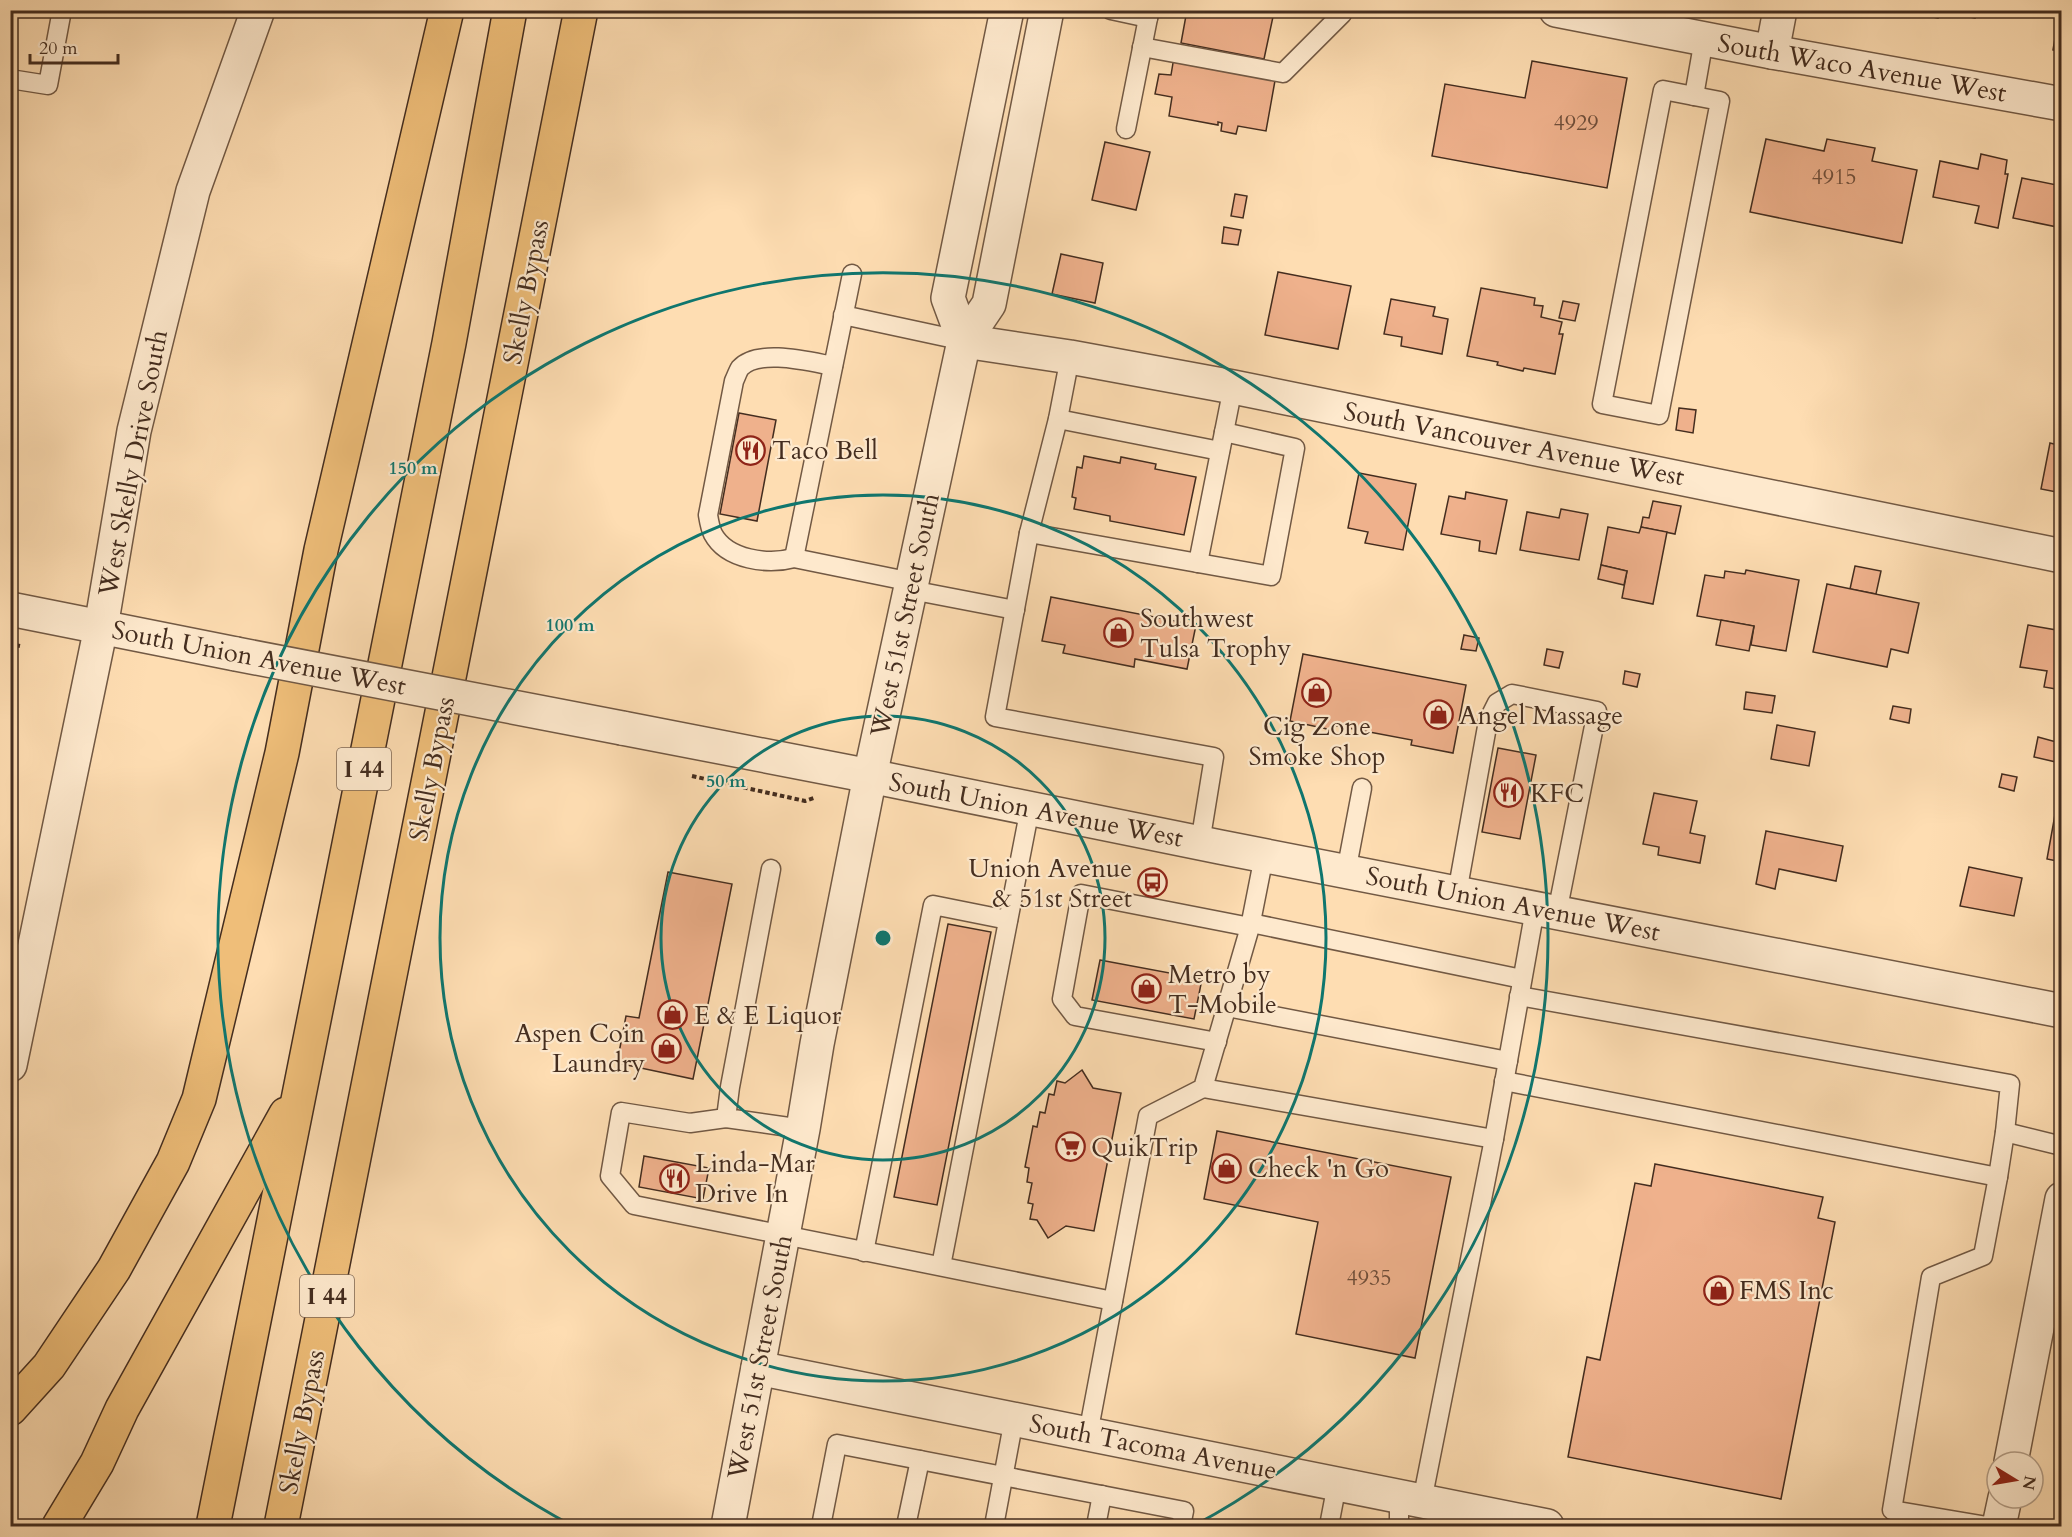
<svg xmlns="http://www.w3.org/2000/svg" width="2072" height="1537" viewBox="0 0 2072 1537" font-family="Cardo,serif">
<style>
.building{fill:#efb18c;stroke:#442d1f;stroke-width:1.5}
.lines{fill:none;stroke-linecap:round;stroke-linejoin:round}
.service-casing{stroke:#725944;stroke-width:21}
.minor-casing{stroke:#725944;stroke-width:36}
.tertiary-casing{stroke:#725944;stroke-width:36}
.motorway-casing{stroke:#442d1f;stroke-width:36}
.path{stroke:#442d1f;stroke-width:4;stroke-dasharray:4.5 3;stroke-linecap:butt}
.service{stroke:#fee9cd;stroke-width:18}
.minor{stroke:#fee9cd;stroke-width:33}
.tertiary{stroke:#fee9cd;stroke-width:33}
.motorway{stroke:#efbe79;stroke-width:33}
.tertiary-bridge-casing{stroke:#725944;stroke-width:36;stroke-linecap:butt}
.tertiary-bridge{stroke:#fee9cd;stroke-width:33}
.ring{fill:none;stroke:#0f766e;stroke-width:3}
.labels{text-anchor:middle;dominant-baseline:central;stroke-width:4.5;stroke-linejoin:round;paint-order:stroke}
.number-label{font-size:22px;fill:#6f4e3a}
.shield{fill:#fee9cd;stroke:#7c6553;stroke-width:1.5}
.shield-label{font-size:24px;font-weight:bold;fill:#442d1f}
.street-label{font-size:26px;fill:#442d1f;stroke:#fee9cd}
.poi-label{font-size:26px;fill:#442d1f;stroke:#fee9cd;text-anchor:start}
.centre{fill:#0f766e;stroke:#fee9cd;stroke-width:3}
.ring-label{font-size:18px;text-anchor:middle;font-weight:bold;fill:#0f766e;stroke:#fee9cd;stroke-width:4.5;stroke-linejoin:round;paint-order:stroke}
</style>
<rect width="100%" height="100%" fill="#feddb2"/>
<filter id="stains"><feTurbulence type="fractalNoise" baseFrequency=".00333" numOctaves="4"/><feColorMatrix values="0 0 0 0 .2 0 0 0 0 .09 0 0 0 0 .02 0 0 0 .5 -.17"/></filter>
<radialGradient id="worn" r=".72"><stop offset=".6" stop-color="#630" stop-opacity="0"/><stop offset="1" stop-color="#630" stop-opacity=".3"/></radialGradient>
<g class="building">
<polygon points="1187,10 1274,12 1264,59 1181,43"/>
<polygon points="1862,10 1892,10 1891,16"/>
<polygon points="1900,10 1940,10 1938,18"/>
<polygon points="1966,10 1976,10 1975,18 1965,16"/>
<polygon points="2060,10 2062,10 2062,52 2053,50"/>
<polygon points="1174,57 1276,75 1266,131 1238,126 1236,134 1221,131 1222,123 1218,122 1218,125 1169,116 1172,97 1155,94 1159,74 1171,75"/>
<polygon points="1532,61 1627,78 1607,188 1432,156 1445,84 1525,98"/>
<polygon points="1766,139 1824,151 1827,139 1875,148 1872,161 1917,170 1902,243 1750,212"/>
<polygon points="1105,142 1150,152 1136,210 1092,200"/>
<polygon points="1981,154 2007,160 2005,174 2008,174 1998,228 1975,223 1979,206 1933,197 1940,161 1978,169"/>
<polygon points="2022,178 2062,186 2062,228 2013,218"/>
<polygon points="1235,194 1247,196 1243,218 1231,216"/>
<polygon points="1224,227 1241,230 1238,245 1222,243"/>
<polygon points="1061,254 1103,263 1095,303 1052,294"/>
<polygon points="1278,272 1351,286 1338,349 1265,335"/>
<polygon points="1481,288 1535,298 1534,305 1543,306 1541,317 1562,322 1559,334 1563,334 1555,374 1524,368 1523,371 1497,365 1498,362 1467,356"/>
<polygon points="1391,299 1435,307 1433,316 1448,319 1442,354 1401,346 1402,337 1384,334"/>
<polygon points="1563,301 1579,304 1575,321 1559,318"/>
<polygon points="1679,408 1696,410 1693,433 1676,430"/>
<polygon points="739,413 776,420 757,521 720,514"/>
<polygon points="2050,443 2062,446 2062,493 2041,489"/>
<polygon points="1084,456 1120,463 1121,457 1156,464 1155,469 1196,477 1184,535 1110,521 1110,516 1074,509 1076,498 1072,497 1077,467 1082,468"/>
<polygon points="1359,473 1416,484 1403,550 1365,543 1368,532 1348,528"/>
<polygon points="1466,492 1507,500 1496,554 1479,551 1480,541 1441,534 1449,496 1465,499"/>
<polygon points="1653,501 1681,506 1675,534 1641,527 1643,517 1649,518"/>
<polygon points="1561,509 1588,514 1579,560 1520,550 1527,512 1559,518"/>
<polygon points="1608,527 1639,533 1641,527 1667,532 1653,604 1622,598 1627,571 1601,565"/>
<polygon points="1601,565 1627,571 1624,585 1598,579"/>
<polygon points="1855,566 1881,571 1876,594 1850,589"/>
<polygon points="1746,570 1799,580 1786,651 1751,645 1754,626 1697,616 1705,575 1724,578 1725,571 1745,574"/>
<polygon points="1827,584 1919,603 1908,653 1891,649 1887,667 1813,652"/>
<polygon points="1051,597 1196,625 1187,669 1135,659 1134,667 1063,653 1065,645 1042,641"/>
<polygon points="1721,620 1754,626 1749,651 1716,645"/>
<polygon points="2028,625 2062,631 2062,690 2044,687 2047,671 2020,667"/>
<polygon points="1464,635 1479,638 1476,651 1461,649"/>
<polygon points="1547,649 1563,652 1559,668 1544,665"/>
<polygon points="1303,654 1466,685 1453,753 1411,745 1412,740 1332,725 1332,730 1290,721"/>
<polygon points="1625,671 1640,674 1637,687 1623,684"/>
<polygon points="1746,692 1775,696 1772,713 1744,709"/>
<polygon points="1893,706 1911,709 1909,723 1890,719"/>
<polygon points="1777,725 1815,732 1809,766 1771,759"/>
<polygon points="2038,737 2060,743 2056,762 2034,757"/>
<polygon points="1498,748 1536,755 1520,839 1482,832"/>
<polygon points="2002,774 2017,777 2014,791 1999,787"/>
<polygon points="1654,793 1697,801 1690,833 1705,836 1700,863 1658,855 1659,847 1643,844"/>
<polygon points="2058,798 2062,799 2062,862 2047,859"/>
<polygon points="1766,831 1843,846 1836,881 1779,869 1775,889 1756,884"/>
<polygon points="1969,867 2022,878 2014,916 1960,906"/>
<polygon points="668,872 732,884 693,1079 617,1063 626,1016 639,1018"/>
<polygon points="948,924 991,932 937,1205 894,1197"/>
<polygon points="1100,960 1202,979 1194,1019 1092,1000"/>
<polygon points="1082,1070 1093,1088 1121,1093 1094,1231 1066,1226 1048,1238 1037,1220 1030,1219 1033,1204 1028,1203 1032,1183 1027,1182 1029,1168 1025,1167 1033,1126 1037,1127 1040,1112 1045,1113 1049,1094 1054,1095 1057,1081 1065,1083"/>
<polygon points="1217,1131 1451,1177 1415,1358 1296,1334 1318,1222 1204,1199"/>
<polygon points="644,1156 709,1168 703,1199 639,1187"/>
<polygon points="1655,1164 1823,1197 1818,1218 1835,1222 1781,1499 1568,1457 1587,1357 1600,1360 1635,1183 1651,1186"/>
</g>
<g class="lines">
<defs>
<g id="service">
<polyline points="1111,10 1148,18 1150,10"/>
<polyline points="1142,47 1283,73 1342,14 1343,10"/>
<polyline points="10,79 48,85 62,10"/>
<polygon points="1663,90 1720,101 1659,415 1602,404"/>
<polyline points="1694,96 1704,39"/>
<polyline points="1126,129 1148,18"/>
<polyline points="843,315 964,341"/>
<polyline points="1070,357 1058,419 1029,533 1271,576 1295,448 1224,432"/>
<path d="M833,366c-22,-4 -75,-18 -93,2 -2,3 -4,9 -6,13l-26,134c1,6 2,13 5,19 14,26 55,31 81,24l118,24"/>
<polyline points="1058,419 1220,451"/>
<polyline points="1029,533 995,717 1214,757 1200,843"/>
<polyline points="794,558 852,274"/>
<polyline points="1198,563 1233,387"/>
<polyline points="911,590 1015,610"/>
<polyline points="771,869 730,1087 726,1118 803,1129"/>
<polyline points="1346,872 1362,788"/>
<polyline points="1457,893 1488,721 1497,703 1512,694 1597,711 1557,913"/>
<polyline points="1251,923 1522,979"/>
<polyline points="1519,996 2010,1084 2005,1132"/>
<polyline points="1227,1007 1508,1061"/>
<polyline points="1217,1042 1075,1016 1062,999 1081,894 1250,927"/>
<polyline points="1504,1081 1998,1177 2005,1132 2062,1146"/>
<polyline points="1203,1088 1494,1139 1535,909"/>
<polyline points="726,1118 690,1123 621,1112 610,1176 634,1205 1113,1301"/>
<polyline points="864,1252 933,905 1008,920"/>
<polyline points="941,1266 1030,808"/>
<polyline points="1088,1434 1148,1116 1203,1088 1250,927 1264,856"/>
<polyline points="1422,1501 1494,1139"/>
<polyline points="821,1526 837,1444 1184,1511 1181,1526"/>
<polyline points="906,1526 920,1460"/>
<polyline points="994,1526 1014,1419"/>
<polyline points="1096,1526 1102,1495"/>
<polyline points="1329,1526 1337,1484"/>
<polyline points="1399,1526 1399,1497"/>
<polyline points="1987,1526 1892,1510 1931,1277 1983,1256 1998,1177"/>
</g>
<g id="minor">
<polyline points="1556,10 1772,52 2062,104"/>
<polyline points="1772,52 1780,10"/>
<polyline points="964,341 1070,357 1233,387 2062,556"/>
<polyline points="758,1368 1547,1526"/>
<polyline points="2011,1462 2062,1199"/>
<polyline points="728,1526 803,1129 817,1044 870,776"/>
<polyline points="1999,1526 2005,1498"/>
</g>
<g id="tertiary">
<polyline points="964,341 948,298 1007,10"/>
<polyline points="10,609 236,654"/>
<polyline points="622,728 870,776 1220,847 2062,1011"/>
<polyline points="870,776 964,341 989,304 1047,10"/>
<polyline points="10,1065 101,627 134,431 193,191 258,10"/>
</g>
<g id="motorway">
<polyline points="10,1409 49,1366 114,1269 173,1162 199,1099 282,753 321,550 447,10"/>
<polyline points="59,1526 97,1463 122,1409 286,1114"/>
<polyline points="213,1526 449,343 510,10"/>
<polyline points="281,1526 581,10"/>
</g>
</defs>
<use href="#service" class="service-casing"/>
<use href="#minor" class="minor-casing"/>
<use href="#tertiary" class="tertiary-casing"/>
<use href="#motorway" class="motorway-casing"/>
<g class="path">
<polyline points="10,644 20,646"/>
<polyline points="692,776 805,801 814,798"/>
</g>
<use href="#service" class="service"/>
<use href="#minor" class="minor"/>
<use href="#tertiary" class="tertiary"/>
<use href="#motorway" class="motorway"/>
<defs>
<polyline id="tertiary-bridge" points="236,654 622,728"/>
</defs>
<use href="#tertiary-bridge" class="tertiary-bridge-casing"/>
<use href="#tertiary-bridge" class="tertiary-bridge"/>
</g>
<g class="ring">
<circle cx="883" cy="938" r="222"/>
<circle cx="883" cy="938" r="443"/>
<path d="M571 1525A665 665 0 1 1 1195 1525"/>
</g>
<defs>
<symbol id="restaurant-ring" viewBox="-11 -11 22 22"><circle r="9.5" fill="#fee9cd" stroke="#8f2418" stroke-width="1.5"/><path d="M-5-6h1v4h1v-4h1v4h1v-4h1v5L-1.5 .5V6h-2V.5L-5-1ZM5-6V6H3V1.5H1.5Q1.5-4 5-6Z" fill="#8f2418"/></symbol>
<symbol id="shop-ring" viewBox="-11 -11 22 22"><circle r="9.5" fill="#fee9cd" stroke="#8f2418" stroke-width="1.5"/><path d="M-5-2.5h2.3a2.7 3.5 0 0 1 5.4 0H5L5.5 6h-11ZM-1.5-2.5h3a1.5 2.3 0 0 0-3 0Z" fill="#8f2418"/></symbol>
<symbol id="bus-ring" viewBox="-11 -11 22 22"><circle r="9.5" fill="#fee9cd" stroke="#8f2418" stroke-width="1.5"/><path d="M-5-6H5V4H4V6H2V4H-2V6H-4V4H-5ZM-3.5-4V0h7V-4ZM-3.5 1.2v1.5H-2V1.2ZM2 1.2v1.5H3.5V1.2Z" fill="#8f2418"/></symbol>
<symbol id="supermarket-ring" viewBox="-11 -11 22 22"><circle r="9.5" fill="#fee9cd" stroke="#8f2418" stroke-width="1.5"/><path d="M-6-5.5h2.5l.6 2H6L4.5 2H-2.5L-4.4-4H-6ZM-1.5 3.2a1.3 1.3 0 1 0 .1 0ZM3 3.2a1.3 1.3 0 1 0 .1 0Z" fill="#8f2418"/></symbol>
</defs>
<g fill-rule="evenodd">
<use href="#restaurant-ring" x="734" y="434" width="33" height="33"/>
<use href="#shop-ring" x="1102" y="616" width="33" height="33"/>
<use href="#shop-ring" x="1300" y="676" width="33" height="33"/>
<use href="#shop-ring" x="1422" y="698" width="33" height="33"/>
<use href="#restaurant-ring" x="1492" y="776" width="33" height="33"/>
<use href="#bus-ring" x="1136" y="866" width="33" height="33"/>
<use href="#shop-ring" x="1130" y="972" width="33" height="33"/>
<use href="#shop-ring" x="656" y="998" width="33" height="33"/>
<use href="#shop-ring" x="650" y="1032" width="33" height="33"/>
<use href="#supermarket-ring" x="1054" y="1130" width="33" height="33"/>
<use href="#shop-ring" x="1210" y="1152" width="33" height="33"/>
<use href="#restaurant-ring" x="658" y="1162" width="33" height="33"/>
<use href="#shop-ring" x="1702" y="1274" width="33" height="33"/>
</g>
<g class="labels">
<g class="number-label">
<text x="1576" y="123">4929</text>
<text x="1834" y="177">4915</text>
<text x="1369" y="1278">4935</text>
</g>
<g class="shield">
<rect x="337" y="748" width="54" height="42" rx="4.5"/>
<rect x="300" y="1275" width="54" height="42" rx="4.5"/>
</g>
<g class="shield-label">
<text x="364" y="769">I 44</text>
<text x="327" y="1296">I 44</text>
</g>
<g class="street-label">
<text transform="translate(1862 68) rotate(10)">South Waco Avenue West</text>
<text transform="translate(526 292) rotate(-79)">Skelly Bypass</text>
<text transform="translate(1514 444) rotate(11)">South Vancouver Avenue West</text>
<text transform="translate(133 463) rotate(-79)">West Skelly Drive South</text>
<text transform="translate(905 615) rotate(-78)">West 51st Street South</text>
<text transform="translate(259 658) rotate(11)">South Union Avenue West</text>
<text transform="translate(432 769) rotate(-79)">Skelly Bypass</text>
<text transform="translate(1036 810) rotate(11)">South Union Avenue West</text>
<text transform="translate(1513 904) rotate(11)">South Union Avenue West</text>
<text transform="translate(760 1357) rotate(-79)">West 51st Street South</text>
<text transform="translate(302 1422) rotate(-79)">Skelly Bypass</text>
<text transform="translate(1153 1447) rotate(11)">South Tacoma Avenue</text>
</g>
<g class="poi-label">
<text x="772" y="450">Taco Bell</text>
<text x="1140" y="618">Southwest<tspan x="1140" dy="30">Tulsa Trophy</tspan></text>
<text x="1459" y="715">Angel Massage</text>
<text x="1317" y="726" text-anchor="middle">Cig Zone<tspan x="1317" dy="30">Smoke Shop</tspan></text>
<text x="1530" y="793">KFC</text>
<text x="1132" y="868" text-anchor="end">Union Avenue<tspan x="1132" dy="30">&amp; 51st Street</tspan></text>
<text x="1168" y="974">Metro by<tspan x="1168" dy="30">T-Mobile</tspan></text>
<text x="694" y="1015">E &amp; E Liquor</text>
<text x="645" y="1033" text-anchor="end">Aspen Coin<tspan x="645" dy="30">Laundry</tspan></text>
<text x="1091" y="1147">QuikTrip</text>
<text x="695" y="1163">Linda-Mar<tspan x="695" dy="30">Drive In</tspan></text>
<text x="1248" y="1168">Check 'n Go</text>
<text x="1739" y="1290">FMS Inc</text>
</g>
</g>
<circle cx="883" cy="938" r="9" class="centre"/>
<g class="ring-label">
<text x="413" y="474">150 m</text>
<text x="570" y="631">100 m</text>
<text x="726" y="787">50 m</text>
</g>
<rect width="2072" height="1537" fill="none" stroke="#feddb2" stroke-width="36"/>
<rect x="12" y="12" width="2048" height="1513" fill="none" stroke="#442d1f" stroke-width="3"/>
<rect x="18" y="18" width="2036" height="1501" fill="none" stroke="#442d1f" stroke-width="1.5"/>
<g transform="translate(2015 1480) rotate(101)"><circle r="28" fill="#fee9cd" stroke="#b49e87" stroke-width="1.5"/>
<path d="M0-4.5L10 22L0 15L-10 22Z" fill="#8f2418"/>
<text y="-9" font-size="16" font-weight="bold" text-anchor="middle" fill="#442d1f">N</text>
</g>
<path d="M30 54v9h88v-9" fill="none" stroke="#442d1f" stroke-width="3"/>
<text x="39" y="54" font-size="18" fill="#442d1f" stroke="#fee9cd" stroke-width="4.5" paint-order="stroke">20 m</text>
<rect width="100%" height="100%" filter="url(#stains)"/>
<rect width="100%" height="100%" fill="url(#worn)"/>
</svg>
